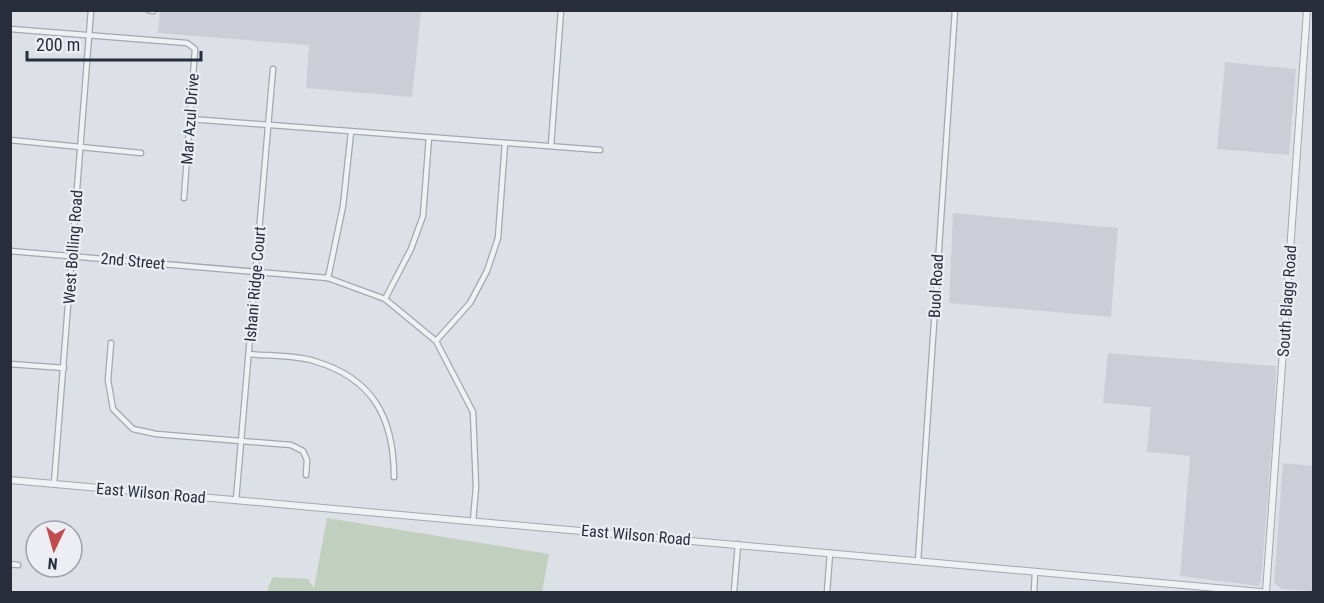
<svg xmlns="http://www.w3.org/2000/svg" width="1324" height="603" viewBox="0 0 1324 603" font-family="'Roboto Condensed',sans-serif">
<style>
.built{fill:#ccced7}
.green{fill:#c1cfbf}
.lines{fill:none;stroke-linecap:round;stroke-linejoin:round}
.minor-casing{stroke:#a3a7af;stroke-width:7}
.tertiary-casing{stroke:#a3a7af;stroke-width:8}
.minor{stroke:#f0f1f4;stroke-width:4.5}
.tertiary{stroke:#f0f1f4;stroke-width:6}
.labels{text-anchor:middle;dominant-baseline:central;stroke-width:4.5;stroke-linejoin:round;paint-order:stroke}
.street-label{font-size:16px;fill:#282d3b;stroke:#eceef4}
</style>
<rect width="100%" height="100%" fill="#dde0e6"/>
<g class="built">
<polygon points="160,11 421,11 412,97 306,88 309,45 158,33"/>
<polygon points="1225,62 1296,69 1289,155 1217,149"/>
<polygon points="953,213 1118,228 1111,317 949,303"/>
<polygon points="1108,353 1276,366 1274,416 1261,581 1259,586 1180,576 1190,456 1147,452 1151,407 1103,403"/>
<polygon points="1283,463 1313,466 1313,591 1282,589 1274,583"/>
</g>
<polygon class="green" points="327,518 549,554 542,592 268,592 268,588 273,577 308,579 314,588"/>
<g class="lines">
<defs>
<g id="minor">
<polyline points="148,10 153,11"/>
<polyline points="10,29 187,43 195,49 184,198"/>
<polyline points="190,119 600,150"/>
<polyline points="10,140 141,153"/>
<polyline points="551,146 561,10"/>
<polyline points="10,251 328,278 385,299 436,341 473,412 476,487 473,521"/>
<polyline points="328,278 343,206 351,132"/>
<polyline points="385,299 411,249 423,216 429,137"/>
<polyline points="436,341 470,303 487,271 498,238 505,143"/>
<polyline points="111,343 108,380 113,409 133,429 156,434 291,445 303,451 307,460 306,475"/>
<path d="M249,354c19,2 47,1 65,7 59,17 80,57 80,116"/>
<polyline points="10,364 64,368"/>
<polyline points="54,484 91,10"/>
<polyline points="236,500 273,69"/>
<polyline points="918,561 955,10"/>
<polyline points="10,564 18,565"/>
<polyline points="734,592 738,544"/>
<polyline points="827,592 830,553"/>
<polyline points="1034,592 1035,572"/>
</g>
<g id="tertiary">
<polyline points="10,480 1261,592"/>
<polyline points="1266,592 1307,10"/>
</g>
</defs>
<use href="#minor" class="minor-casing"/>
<use href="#tertiary" class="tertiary-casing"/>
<use href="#minor" class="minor"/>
<use href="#tertiary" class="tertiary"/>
</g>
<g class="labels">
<g class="street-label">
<text transform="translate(190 119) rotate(-86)">Mar Azul Drive</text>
<text transform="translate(73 247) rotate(-86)">West Bolling Road</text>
<text transform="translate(133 261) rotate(5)">2nd Street</text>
<text transform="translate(255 284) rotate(-85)">Ishani Ridge Court</text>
<text transform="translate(936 286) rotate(-87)">Buol Road</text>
<text transform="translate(1287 301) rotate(-86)">South Blagg Road</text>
<text transform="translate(151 493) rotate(5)">East Wilson Road</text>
<text transform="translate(636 535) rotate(5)">East Wilson Road</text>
</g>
</g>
<rect width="1324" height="603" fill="none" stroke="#282d3b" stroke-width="24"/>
<g transform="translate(54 549) rotate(185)"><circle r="28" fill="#eceef4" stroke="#9ea1aa" stroke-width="1.5"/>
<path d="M0-4.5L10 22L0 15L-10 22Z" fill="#c14c4f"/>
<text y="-9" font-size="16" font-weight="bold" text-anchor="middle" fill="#282d3b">N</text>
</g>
<path d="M27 51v9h174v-9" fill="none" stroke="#282d3b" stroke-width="3"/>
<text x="36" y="51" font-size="18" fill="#282d3b" stroke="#eceef4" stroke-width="4.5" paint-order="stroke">200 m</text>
</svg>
